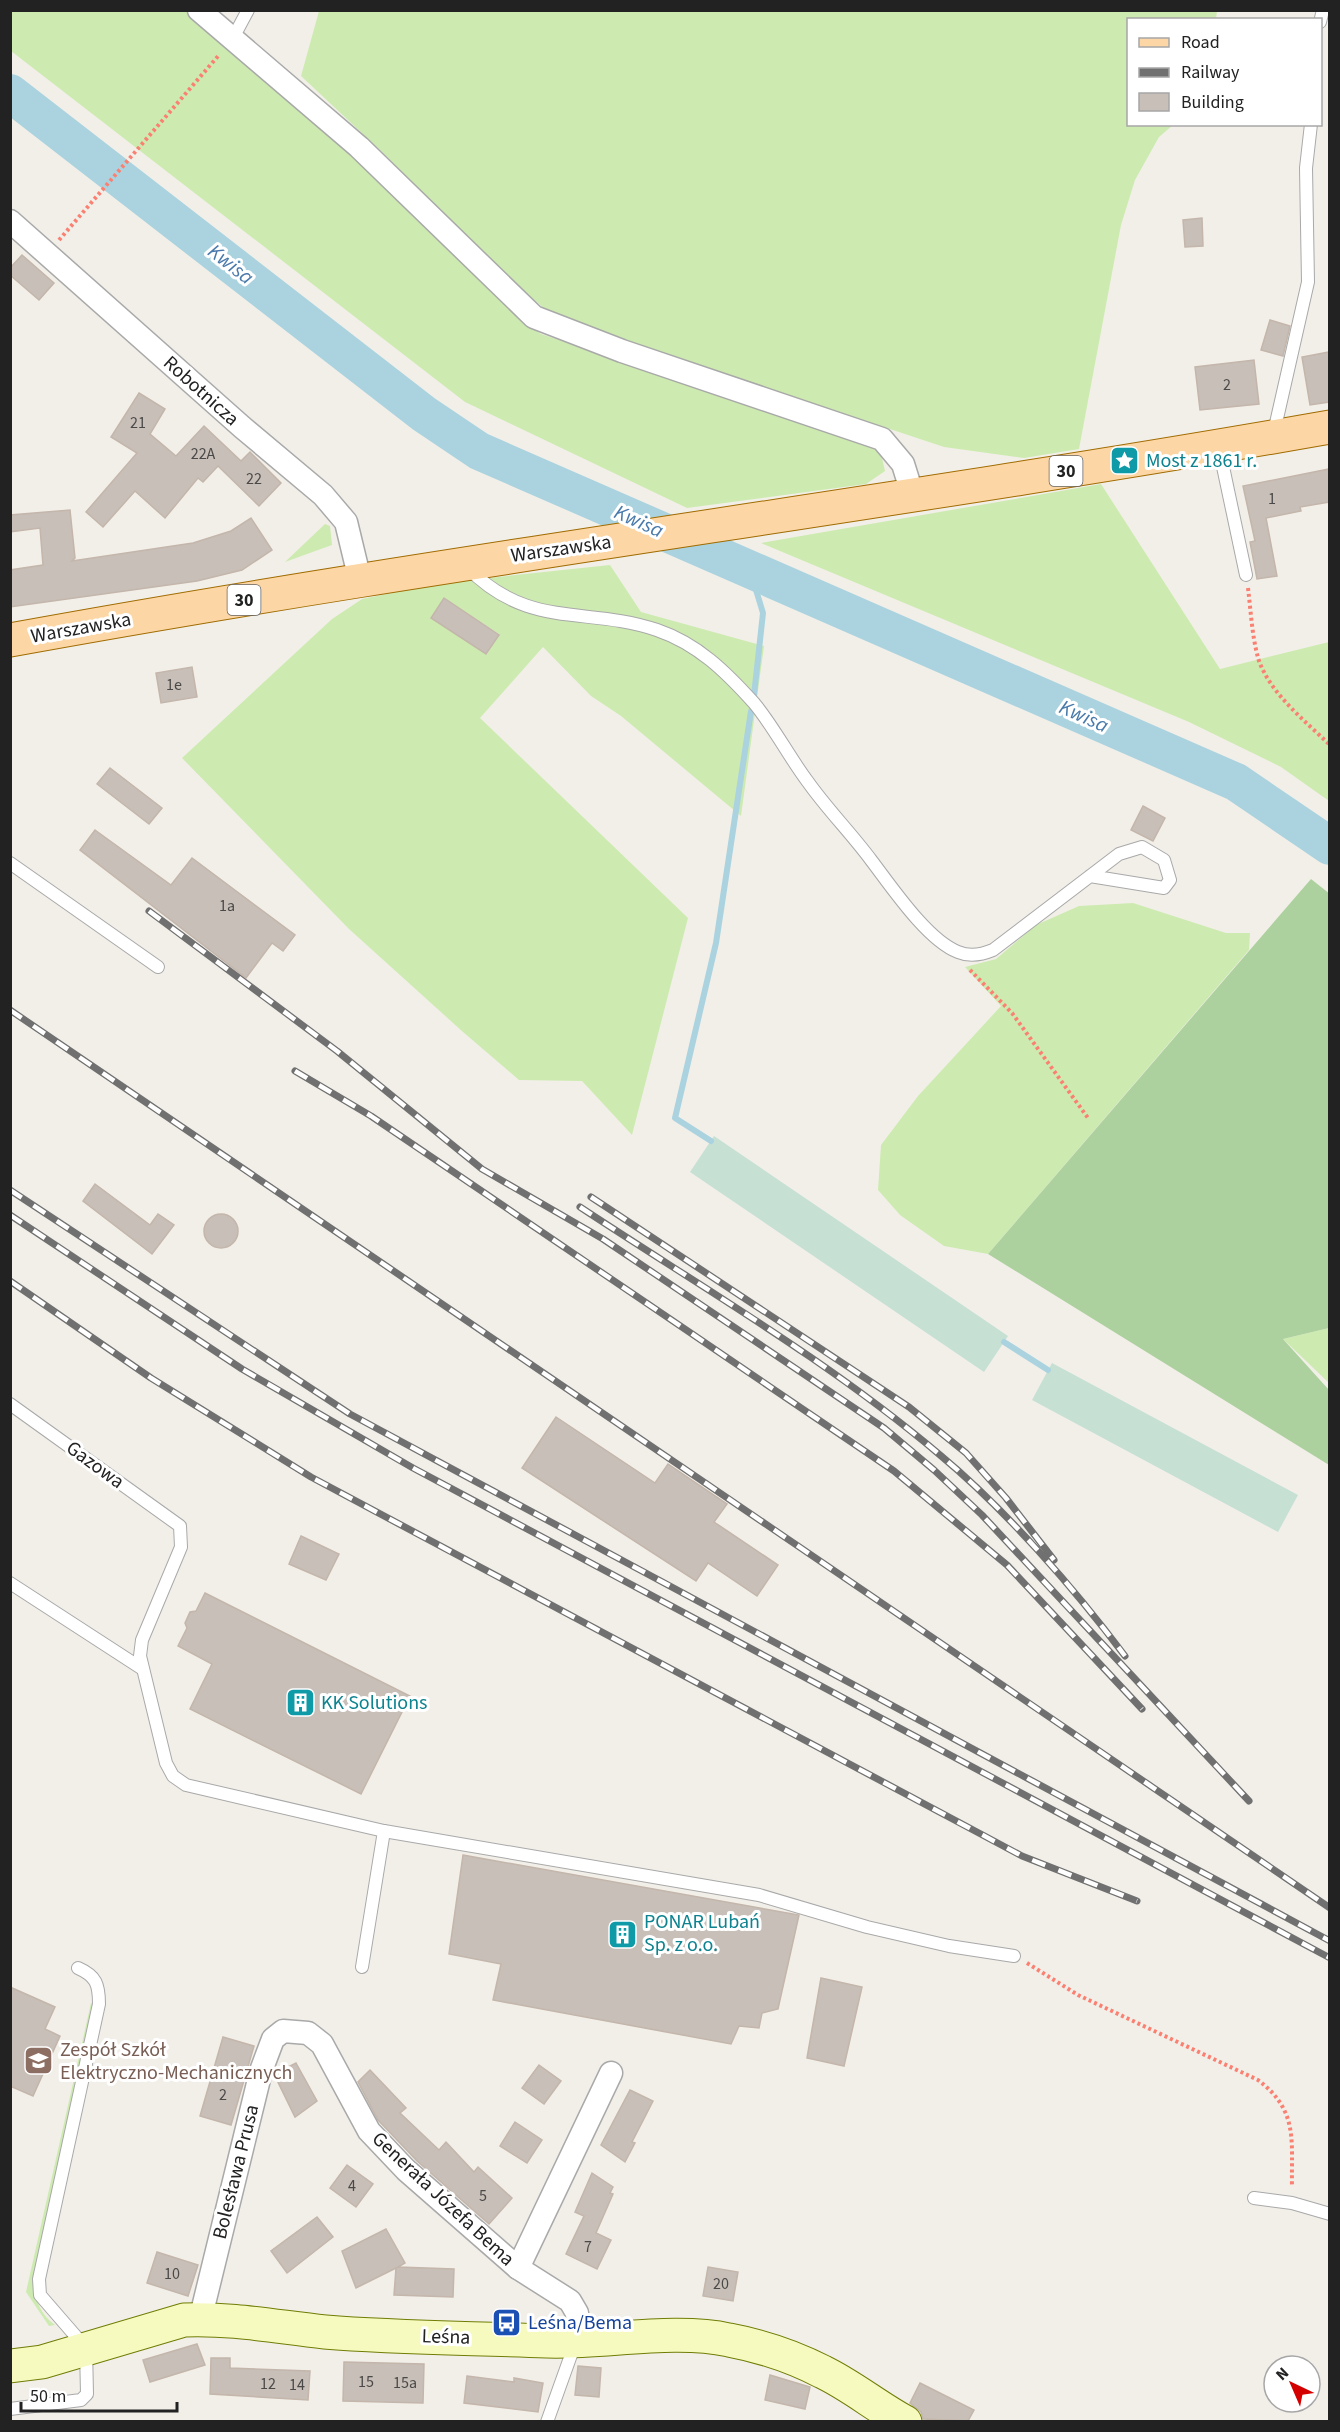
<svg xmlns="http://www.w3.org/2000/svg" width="1340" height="2432" viewBox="0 0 1340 2432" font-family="'Source Sans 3',sans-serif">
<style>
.grass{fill:#cdebb0;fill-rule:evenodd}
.forest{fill:#add19e}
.wetland{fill:#c6e0d4}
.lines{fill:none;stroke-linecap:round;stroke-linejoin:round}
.stream{stroke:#aad3df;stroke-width:6}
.river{stroke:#aad3df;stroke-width:38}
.building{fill:#c7bfb8;stroke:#c4b6ab;stroke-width:1.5}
.service-casing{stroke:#a9a9a9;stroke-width:14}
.minor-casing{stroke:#a9a9a9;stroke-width:25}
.secondary-casing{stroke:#707d05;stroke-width:35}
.primary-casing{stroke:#a06b00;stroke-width:35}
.path{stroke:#fa8072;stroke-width:4;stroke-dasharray:3 3;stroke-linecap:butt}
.service{stroke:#fff;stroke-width:12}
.minor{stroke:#fff;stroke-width:22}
.secondary{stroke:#f7fabf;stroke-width:33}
.primary{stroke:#fcd6a4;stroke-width:33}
.rail-casing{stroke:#707070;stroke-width:7}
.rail{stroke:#fff;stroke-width:4.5;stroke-dasharray:14;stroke-linecap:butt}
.labels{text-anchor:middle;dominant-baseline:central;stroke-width:6;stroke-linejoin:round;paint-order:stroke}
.number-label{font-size:16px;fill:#4b4948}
.shield{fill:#fff;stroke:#646464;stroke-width:1.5}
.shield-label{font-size:18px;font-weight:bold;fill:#222}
.street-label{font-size:20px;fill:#222;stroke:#fff}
.culture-label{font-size:20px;fill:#0d838f;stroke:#fff;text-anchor:start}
.education-label{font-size:20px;fill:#785e54;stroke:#fff;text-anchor:start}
.transit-label{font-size:20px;fill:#164399;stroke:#fff;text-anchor:start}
.water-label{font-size:21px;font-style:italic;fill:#4a7aab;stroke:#fff}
</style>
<rect width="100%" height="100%" fill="#f2efe9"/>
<g class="grass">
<polygon points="10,11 189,11 370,171 521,321 541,334 863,441 881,454 885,471 866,484 687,508 465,402 11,51"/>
<polygon points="319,11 1217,11 1216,19 1128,20 1128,124 1173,125 1159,137 1135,180 1121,225 1079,449 1024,458 944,447 610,336 545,309 516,285 381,151 301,76"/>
<polygon points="1101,484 1220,669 1329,642 1329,801 1281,767 1189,722 761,543"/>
<polygon points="325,524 330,526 332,545 285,562"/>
<path d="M610,565l31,47 123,34 -23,170 -120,-100 -30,-20 -48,-49 -63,71 208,200 -56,217 -50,-54 -63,-1 -56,-48 -114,-103 -167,-171 150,-139 30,-20 79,-16zM444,598l55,36 -12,20 -56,-36z"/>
<polygon points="1133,903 1226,933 1250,933 1249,950 988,1254 944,1246 900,1215 878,1190 881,1145 918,1096 1001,1006 965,967 996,959 1036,925 1079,906"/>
<polygon points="1329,1328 1329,1383 1283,1339"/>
<path d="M91,2003l3,2 -59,265c-2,22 1,41 20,55l-6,1 -23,-34z"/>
</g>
<polygon class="forest" points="1311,879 1330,894 1329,1328 1283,1339 1329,1390 1329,1465 988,1254"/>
<g class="wetland">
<polygon points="714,1136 1008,1336 984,1372 690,1172"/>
<polygon points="1052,1363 1298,1495 1278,1532 1032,1400"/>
</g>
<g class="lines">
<g class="stream">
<polyline points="749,567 763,613 754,695"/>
<polyline points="711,1141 675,1118 716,943 751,711"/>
<polyline points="1004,1342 1048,1370"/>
</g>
<polyline class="river" points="10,93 424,414 479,451 1236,782 1330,846"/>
</g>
<g class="building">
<polygon points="1202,218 1203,246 1185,247 1183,220"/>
<polygon points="22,255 54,283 39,300 10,275 10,268"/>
<polygon points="1270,320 1290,326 1283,356 1261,350"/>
<polygon points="1329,352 1329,402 1310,405 1302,357"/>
<polygon points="1254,360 1259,404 1200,410 1195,367"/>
<polygon points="139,393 165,409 150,434 176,456 204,426 241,461 250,452 281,483 259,506 218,466 203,482 198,478 165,518 135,491 103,527 86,512 137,453 111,437"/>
<polygon points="1329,469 1329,502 1300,507 1301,511 1266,518 1277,576 1257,579 1250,542 1255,541 1243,486"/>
<polygon points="70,510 75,558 72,561 193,543 231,531 251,518 272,550 242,570 197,581 10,607 10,570 43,565 40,528 10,532 10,515"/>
<polygon points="444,598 499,635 486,654 431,618"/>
<polygon points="192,667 197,697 161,703 156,673"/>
<polygon points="110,768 162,808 149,824 97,784"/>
<polygon points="1143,806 1165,818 1153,841 1131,830"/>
<polygon points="95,830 171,885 192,858 295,935 283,951 272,943 246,978 80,850"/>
<polygon points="95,1184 150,1225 158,1214 174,1225 152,1254 83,1201"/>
<circle cx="221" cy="1231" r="17"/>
<polygon points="556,1417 655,1483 668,1464 727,1504 714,1522 778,1565 757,1596 708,1563 696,1581 522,1468"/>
<polygon points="301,1536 339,1554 326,1580 289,1564"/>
<polygon points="205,1593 410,1696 361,1794 190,1709 212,1664 178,1646 187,1628 185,1623 190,1612 196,1611"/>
<polygon points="463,1855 799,1915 778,2009 762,2013 759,2028 739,2026 731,2044 493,2000 501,1964 449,1954"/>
<polygon points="821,1978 862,1987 844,2066 807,2058"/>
<polygon points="10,1987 55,2007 45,2029 60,2036 33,2096 10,2086"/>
<polygon points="223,2037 254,2046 231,2125 200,2116"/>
<polygon points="296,2063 317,2101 295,2117 274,2074"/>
<polygon points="539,2065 561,2081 544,2104 522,2088"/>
<polygon points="370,2070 406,2108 400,2113 439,2150 446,2142 474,2172 478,2167 512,2198 489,2224 417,2161 378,2120 358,2082"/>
<polygon points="630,2090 653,2101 632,2142 635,2143 625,2162 601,2145"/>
<polygon points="515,2122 542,2140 527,2163 500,2146"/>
<polygon points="347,2165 373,2184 356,2207 330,2188"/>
<polygon points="592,2173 613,2187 610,2193 613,2194 596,2233 611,2240 597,2269 566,2254 584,2216 575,2212"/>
<polygon points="317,2217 333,2237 287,2273 271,2251"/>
<polygon points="386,2229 405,2263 398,2267 454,2269 453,2297 394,2295 396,2268 356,2288 342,2251"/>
<polygon points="157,2252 198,2265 188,2296 147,2283"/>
<polygon points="708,2267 738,2272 733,2301 703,2296"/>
<polygon points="197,2344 205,2365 150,2382 143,2360"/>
<polygon points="211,2358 230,2358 230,2368 310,2371 308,2400 210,2394"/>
<polygon points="344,2362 424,2364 423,2403 343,2401"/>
<polygon points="578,2366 601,2368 599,2397 575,2395"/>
<polygon points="770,2375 810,2387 805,2409 765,2400"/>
<polygon points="467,2376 514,2382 514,2378 543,2383 538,2412 464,2403"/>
<polygon points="920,2383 974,2410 968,2421 923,2419 921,2412 910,2403"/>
</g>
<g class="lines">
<defs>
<g id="service">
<polyline points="1320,22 1323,10"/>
<polyline points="233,38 248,10"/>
<polyline points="1277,435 1276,423 1308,282 1306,168 1311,124"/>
<polyline points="1219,448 1246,575"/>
<path d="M467,567c61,63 119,39 190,63 41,14 69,42 97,73 20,24 35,54 54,79 19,27 43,51 63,78 20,26 56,80 87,92 12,5 23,3 35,-2l126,-96 23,-7 22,13 6,20 -6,8 -74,-12"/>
<polyline points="10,863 158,967"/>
<polyline points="10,1404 180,1526 181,1547 142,1640 140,1656 166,1763 173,1776 186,1785 384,1831 362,1967"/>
<polyline points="10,1583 141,1668"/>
<polyline points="384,1831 759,1895 867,1927 949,1946 1014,1956"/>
<polyline points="1254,2198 1292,2203 1330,2214"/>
<path d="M10,2409l71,-9 6,-6 -1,-46 -46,-53 -1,-16 60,-275c0,-20 -3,-28 -21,-36"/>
<polyline points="547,2422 571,2355 578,2345"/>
</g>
<g id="minor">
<polyline points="199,10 359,147 534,317 622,351 882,439 903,464 913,496"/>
<polyline points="10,221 242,427 323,495 346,522 360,580"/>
<polyline points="518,2268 611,2073"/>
<polyline points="200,2320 261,2071 273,2039 283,2031 308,2033 322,2044 369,2131 406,2170 518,2268 570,2301 577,2313 579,2342"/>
</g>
<path id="secondary" d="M10,2366l32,-4 142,-42c48,-2 93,7 141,12 73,6 148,6 222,9 57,2 127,-13 182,-1 32,6 65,17 94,32 29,14 54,35 82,50"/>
<path id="primary" d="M10,640c439,-80 881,-136 1320,-213"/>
</defs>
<use href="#service" class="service-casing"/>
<use href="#minor" class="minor-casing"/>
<use href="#secondary" class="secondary-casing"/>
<use href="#primary" class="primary-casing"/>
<g class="path">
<polyline points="59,240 219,55"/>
<path d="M1248,588c3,24 4,50 11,73 12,33 46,60 71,84"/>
<polyline points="970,970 1012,1013 1088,1118"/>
<path d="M1027,1963l51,32 180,85c41,31 33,61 34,107"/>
</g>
<use href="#service" class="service"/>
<use href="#minor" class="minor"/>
<use href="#secondary" class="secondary"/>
<use href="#primary" class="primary"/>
<defs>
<g id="rail">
<polyline points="149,911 337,1051 482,1169 603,1239 884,1428 934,1470 982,1515 1249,1801"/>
<polyline points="10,1010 1330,1908"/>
<polyline points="295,1071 371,1116 894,1471 1007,1565 1142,1709"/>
<polyline points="10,1190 350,1414 1330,1941"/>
<polyline points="591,1197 909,1407 966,1453 1006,1498 1054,1560"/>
<path d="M580,1207c121,80 249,154 360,248 65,54 134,133 185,201"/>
<polyline points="10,1215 242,1369 413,1468 1330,1958"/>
<polyline points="10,1281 151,1378 311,1477 1022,1856 1137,1901"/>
</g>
</defs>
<use href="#rail" class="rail-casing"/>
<use href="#rail" class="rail"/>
</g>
<defs>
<symbol id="sight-square" viewBox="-11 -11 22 22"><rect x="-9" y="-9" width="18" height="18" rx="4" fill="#0f9aa8" stroke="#fff"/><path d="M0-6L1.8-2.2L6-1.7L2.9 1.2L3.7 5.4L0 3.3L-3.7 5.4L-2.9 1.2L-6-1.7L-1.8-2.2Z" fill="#fff"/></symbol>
<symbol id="building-square" viewBox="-11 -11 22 22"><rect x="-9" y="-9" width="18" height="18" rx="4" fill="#0f9aa8" stroke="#fff"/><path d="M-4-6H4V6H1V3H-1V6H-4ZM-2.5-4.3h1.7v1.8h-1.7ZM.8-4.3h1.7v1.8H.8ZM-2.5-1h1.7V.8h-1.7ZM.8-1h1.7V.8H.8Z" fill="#fff"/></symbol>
<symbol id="school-square" viewBox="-11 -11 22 22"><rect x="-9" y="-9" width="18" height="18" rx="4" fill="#8d6e63" stroke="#fff"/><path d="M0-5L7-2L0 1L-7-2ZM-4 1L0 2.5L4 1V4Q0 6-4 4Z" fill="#fff"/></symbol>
<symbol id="bus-square" viewBox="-11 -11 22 22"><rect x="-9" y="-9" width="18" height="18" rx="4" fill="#1a4fb4" stroke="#fff"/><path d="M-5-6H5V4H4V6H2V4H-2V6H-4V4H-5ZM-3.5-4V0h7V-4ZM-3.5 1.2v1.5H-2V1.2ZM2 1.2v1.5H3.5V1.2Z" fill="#fff"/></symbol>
</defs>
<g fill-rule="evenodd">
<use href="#sight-square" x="1108" y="444" width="33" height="33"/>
<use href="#building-square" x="284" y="1686" width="33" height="33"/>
<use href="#building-square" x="606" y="1918" width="33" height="33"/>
<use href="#school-square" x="22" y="2044" width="33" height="33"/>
<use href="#bus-square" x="490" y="2306" width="33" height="33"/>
</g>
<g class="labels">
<g class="number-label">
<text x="1227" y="385">2</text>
<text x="138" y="423">21</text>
<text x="203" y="454">22A</text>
<text x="254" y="479">22</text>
<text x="1272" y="499">1</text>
<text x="174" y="685">1e</text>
<text x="227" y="906">1a</text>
<text x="223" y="2095">2</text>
<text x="352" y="2186">4</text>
<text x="483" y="2196">5</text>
<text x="588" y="2247">7</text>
<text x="172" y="2274">10</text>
<text x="721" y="2284">20</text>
<text x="366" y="2382">15</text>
<text x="405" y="2383">15a</text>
<text x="268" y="2384">12</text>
<text x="297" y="2385">14</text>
</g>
<g class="shield">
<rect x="1049.5" y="456" width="33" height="30" rx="4.5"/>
<rect x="227.5" y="585" width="33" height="30" rx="4.5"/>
</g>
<g class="shield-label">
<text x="1066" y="471">30</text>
<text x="244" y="600">30</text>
</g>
<g class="street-label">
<text transform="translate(201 391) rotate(42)">Robotnicza</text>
<text transform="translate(561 549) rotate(-8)">Warszawska</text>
<text transform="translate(81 628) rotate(-10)">Warszawska</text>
<text transform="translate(95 1465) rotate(36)">Gazowa</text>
<text transform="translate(236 2172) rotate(-76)">Bolesława Prusa</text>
<text transform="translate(443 2199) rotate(43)">Generała Józefa Bema</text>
<text transform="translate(446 2337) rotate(2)">Leśna</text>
</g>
<g class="culture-label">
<text x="1146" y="461">Most z 1861 r.</text>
<text x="321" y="1703">KK Solutions</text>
<text x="644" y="1922">PONAR Lubań<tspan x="644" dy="23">Sp. z o.o.</tspan></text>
</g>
<g class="education-label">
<text x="60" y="2050">Zespół Szkół<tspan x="60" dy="23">Elektryczno-Mechanicznych</tspan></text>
</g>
<g class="transit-label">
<text x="528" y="2323">Leśna/Bema</text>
</g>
<g class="water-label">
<text transform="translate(231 264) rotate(38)">Kwisa</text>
<text transform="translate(639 521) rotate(24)">Kwisa</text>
<text transform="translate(1084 716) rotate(24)">Kwisa</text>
</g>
</g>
<rect width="1340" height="2432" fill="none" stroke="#222222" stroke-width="24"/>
<rect x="1127" y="18" width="195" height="108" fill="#ffffff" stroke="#a7a7a7" stroke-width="1.5"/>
<rect x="1139" y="38" width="30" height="9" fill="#fcd6a4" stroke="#a7a7a7" stroke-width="1.5"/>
<text x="1181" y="48" font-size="18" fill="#222222">Road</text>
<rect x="1139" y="68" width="30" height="9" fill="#707070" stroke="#a7a7a7" stroke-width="1.5"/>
<text x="1181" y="78" font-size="18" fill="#222222">Railway</text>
<rect x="1139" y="93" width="30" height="18" fill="#c7bfb8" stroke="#a7a7a7" stroke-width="1.5"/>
<text x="1181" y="108" font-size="18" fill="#222222">Building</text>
<g transform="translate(1292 2384) rotate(316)"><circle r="28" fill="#ffffff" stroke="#a7a7a7" stroke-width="1.5"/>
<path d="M0-4.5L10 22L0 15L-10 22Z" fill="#d40000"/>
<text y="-9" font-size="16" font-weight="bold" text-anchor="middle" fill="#222222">N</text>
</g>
<path d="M21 2402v9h156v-9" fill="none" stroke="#222222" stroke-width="3"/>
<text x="30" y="2402" font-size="18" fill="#222222" stroke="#ffffff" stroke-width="4.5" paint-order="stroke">50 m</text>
</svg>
